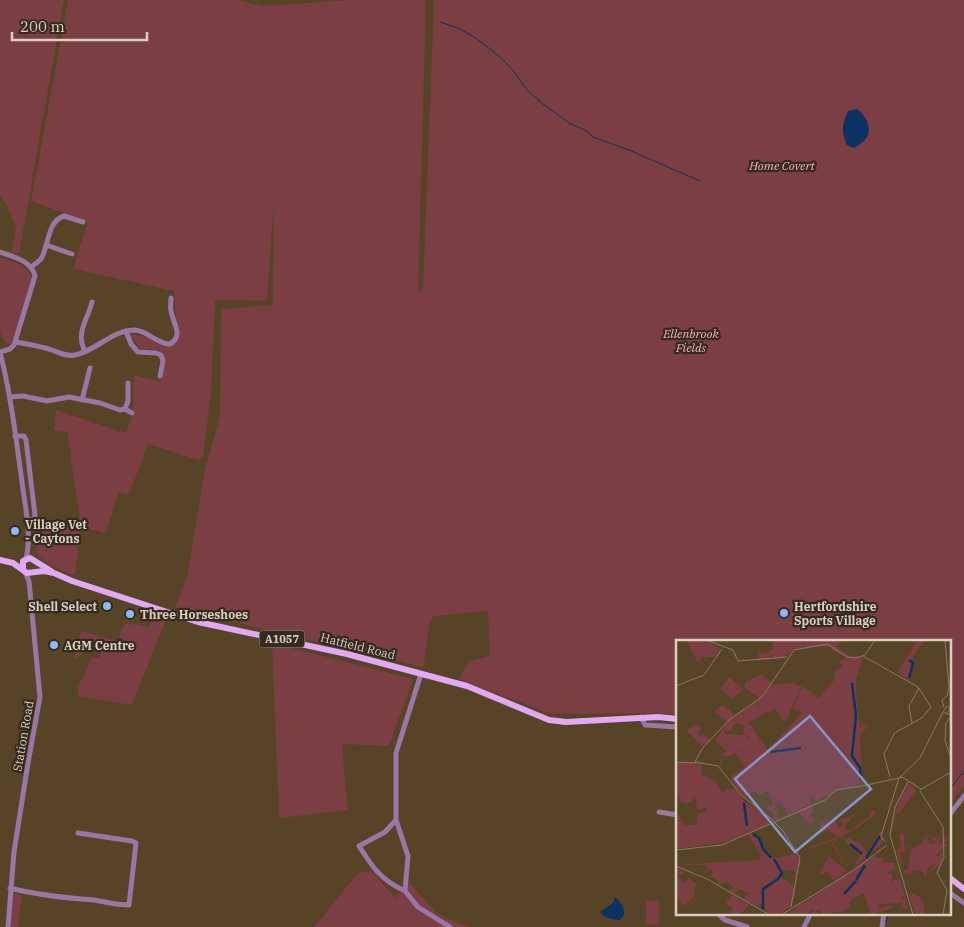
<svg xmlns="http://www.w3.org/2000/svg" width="964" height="927" viewBox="0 0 964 927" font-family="'IBM Plex Serif',serif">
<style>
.green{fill:#7b3e43}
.water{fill:#0c3261}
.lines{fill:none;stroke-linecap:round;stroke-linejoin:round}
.stream{stroke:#0c3261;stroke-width:1}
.minor{stroke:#9876a5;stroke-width:5}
.major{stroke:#e0a8f5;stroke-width:6}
.poi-dot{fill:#8abafc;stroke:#342b1e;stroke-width:2}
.labels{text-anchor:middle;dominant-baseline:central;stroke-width:4.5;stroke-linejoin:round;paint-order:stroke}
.shield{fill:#342b1e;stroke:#a99e8f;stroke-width:1}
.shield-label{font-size:11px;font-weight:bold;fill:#dbd0bf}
.park-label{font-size:12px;font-style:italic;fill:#fdb2b5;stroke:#342b1e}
.poi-label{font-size:12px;font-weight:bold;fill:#dbd0bf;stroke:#342b1e;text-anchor:start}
.street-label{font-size:12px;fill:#dbd0bf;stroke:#342b1e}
.inset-river{fill:none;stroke:#0c3261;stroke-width:2.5}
.inset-road{fill:none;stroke:#8c7b63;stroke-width:1}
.view{fill:#8696ca;fill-opacity:0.15;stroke:#8696ca;stroke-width:2.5}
.inset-edge{fill:none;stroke:#dbd0bf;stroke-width:2.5}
</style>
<rect width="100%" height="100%" fill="#574325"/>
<g class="green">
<polygon points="0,0 64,0 19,254 11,252 16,227 7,206 0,196"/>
<path d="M68,0h168l27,6 88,-6h75l-8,293 5,-4 11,-289h530v786l-14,18v-163h-272v73l-16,-1 -111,1 -92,-35 10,-18 21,-5 -2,-45 -55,5c-8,17 -5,33 -10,51l-248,-59 12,-31 17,-103 16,-59 1,-106 52,-4 1,-105 -7,101 -52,-1 -4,93 -8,64 -4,3 -51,-16 -19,51 -10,-3 -13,41 -25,-6 -6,47h-4c-32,-14 -34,-10 -37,-47h47l-14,-95 -13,-2 2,-20 70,23 6,-17 2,-41 26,7c3,-12 8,-22 -1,-32 -23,-3 -14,4 -29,-14l3,-2 17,4 13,9h5l10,-10 1,-7 -4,-19 -1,-20 -101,-22 15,-48 -57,-20z"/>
<path d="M0,258c14,3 27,6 32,21l-21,66c-8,-2 -9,-7 -11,-14z"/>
<polygon points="155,611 165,615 166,620 132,705 78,696 78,683 82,680 92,657 99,658 101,651 89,647 88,651 83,650 80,656 75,660 75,654 81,631 118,641 123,626 127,623 134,625 136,624 149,628"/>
<polygon points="272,643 413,679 389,746 342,744 347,803 349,810 279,818"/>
<polygon points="372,871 395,898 410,883 436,913 455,922 473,927 314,927 358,873"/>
<polygon points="13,893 22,895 18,927 10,927"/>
<polygon points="646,900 659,901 659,925 646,924"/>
</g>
<g class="water">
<path d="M857,109c10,7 17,22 7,32 -3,3 -7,5 -10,7l-7,-3c-6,-14 -5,-20 1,-34z"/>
<path d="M615,897c7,7 14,15 5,23 -7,0 -16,-2 -20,-8l13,-9z"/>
</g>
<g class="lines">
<g class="stream">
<polyline points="440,22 458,28 476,38 499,56 512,69 527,90 543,104 569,123 585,130 593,137 629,150 700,181"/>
<polyline points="950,789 964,771"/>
<polyline points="886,922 888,913"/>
</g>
<g class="minor">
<polyline points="46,245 72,254"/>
<path d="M0,252c13,5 31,8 35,24l-21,69 -4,4 -10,3"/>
<path d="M31,267c3,-2 7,-5 10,-8 8,-13 6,-38 23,-43l19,6"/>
<polyline points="126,331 131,344 138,352 156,353 161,355 163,361 160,376"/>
<path d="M16,342c11,2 23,4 33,7 9,3 17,8 26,6 21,-4 37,-25 60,-25 13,1 22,14 35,14 14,-8 3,-21 1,-33 -1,-4 0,-9 0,-13"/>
<path d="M85,351c-10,-18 3,-32 7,-49"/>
<path d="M0,352c11,43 16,87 22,130 3,25 10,53 4,77"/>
<polyline points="10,397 23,396 47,401 69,397 100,403 120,410 125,409 132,413"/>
<polyline points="82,400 90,368"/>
<polyline points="125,409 128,401 128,383"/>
<polyline points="15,436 24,436 26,440 35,515 34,519 27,521"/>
<polyline points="421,674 396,753 396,820 408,856 405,891 418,907 450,927"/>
<polyline points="641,717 645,725 678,727"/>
<polyline points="659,812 678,815"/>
<polyline points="950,814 964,796"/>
<path d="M396,820l-11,12 -26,14c14,22 22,34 46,45"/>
<path d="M10,888c27,7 56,10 84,12 12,2 23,5 35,5l7,-62 -4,-2 -54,-8"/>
<polyline points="950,893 964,903"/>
<polyline points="717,913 725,920 747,927"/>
<polyline points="8,927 14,852 28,763 40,697 29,581 25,572"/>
<polyline points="804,927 811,913"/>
<polyline points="882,927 884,913"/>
</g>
<g class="major">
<polyline points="0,560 13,563 27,573 44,571 54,573 72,581 198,622 347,654 467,686 549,720 566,722 658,717 678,719"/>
<polyline points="23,568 23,561 30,558 51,571"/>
<polyline points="950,878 964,889"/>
</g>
</g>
<g class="poi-dot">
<circle cx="15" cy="531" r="5"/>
<circle cx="107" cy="606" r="5"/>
<circle cx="784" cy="613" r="5"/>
<circle cx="130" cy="614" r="5"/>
<circle cx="54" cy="645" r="5"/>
</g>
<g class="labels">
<rect class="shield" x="259.5" y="630.5" width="45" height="17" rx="4"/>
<g class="shield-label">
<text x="282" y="639">A1057</text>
</g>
<g class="park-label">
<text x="782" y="165">Home Covert</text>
<text x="691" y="333">Ellenbrook<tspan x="691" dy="14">Fields</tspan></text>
</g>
<g class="poi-label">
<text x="25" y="524">Village Vet<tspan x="25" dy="14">- Caytons</tspan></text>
<text x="97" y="606" text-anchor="end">Shell Select</text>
<text x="794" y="606">Hertfordshire<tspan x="794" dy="14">Sports Village</tspan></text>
<text x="140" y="614">Three Horseshoes</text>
<text x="64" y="645">AGM Centre</text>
</g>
<g class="street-label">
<text transform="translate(358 646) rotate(14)">Hatfield Road</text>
<text transform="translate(23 736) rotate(-80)">Station Road</text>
</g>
</g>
<g transform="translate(676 640)">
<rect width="275" height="275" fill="#574325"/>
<path d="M10,0h19l16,9 -6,8h-13l-4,6zM97,0h29l1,7v-7h40l-7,6 13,10 14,1 -7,23v14l4,34 4,-4 5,2 -9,8 2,51 -3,-3v3l-16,3 -28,14 -2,-7 -4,4 2,5 -23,11 -7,-13 -6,2 3,15 -4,1 -2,-2 3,-3 -9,-7 7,-3 -2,-8h-4l4,-2 -4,-4 -9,5 -2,-5 -6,2 2,5 -4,-3 -3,2 -12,-13 -2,-9 13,-7 -8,-14 13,-9 -19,11h-8l1,3 -4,6 2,-9 5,-5 -11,-11 13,-19 28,-19 6,9 -5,-10 15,-16 18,-2 11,3 -14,34 -3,2 -9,-13 -27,13 25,35 -5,-7 35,-38 -10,-3 9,-23 17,12 16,-19 -1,-9 9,-3 -4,-6 9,-4 -17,-7 2,-3h-27l-11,2 -13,9 -9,1 -2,-6 -2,7h-10v-7l8,1 6,-6zM59,83l9,2 -1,8 5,4 2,4 -6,-6 -19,-1 -1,-4 6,1zM242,0h7l-14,20 3,2 -5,17 -5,-2 -7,-5zM86,34l9,9 -11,15 -15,-9v-7zM53,37l15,13 -13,9 -11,-11zM47,65l11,9 -7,8 -13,-11zM20,84l6,4 -4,4 3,5 2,-4 8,8 -8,5 -17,-15zM0,123h25l1,13 13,4 8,13 2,-4h10l10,13 19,11 5,11 -18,8 -4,-2v4l-20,8 -51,7v-32l4,-1 4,9h12l2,-11 9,-2 4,10 -5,-14 -9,2 -1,-12 -9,6 -6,-1 -3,-7 -2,5zM232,143l8,7 -16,23 -5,1 -1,24v-24zM135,165l3,7 -4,3 5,5 -5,5 -12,-13zM197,170l4,3 -17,13 -24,13 -3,6 3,2 8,14 -4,4 7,6 -14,9 -6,-10 -5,5 -2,-2 9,-17 10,9 4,-5 -11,-15 2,-5 -36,13 2,12 -5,12 -3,1 4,-7 -12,-1 -3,7 13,10 1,9 -5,11 -12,8 -8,-1 -10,-11 -2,3 -16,-7 8,-5 -10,-5 -5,4 -7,-2 6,-4 -8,-5 -9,4 2,-4 -8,-7 2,-3 -3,-4 -4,5 1,-8h-31l83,-5 2,-4 -13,-21 4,-2 7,4 4,11 9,10 15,-2 9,-3 -1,-5 3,4 39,-15 -8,-7 -9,3 1,-10 14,-3 5,8 3,-2 -3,-7 13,-3 -9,11 5,4 21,-15 -1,-3zM205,190l2,13 -30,25 7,-12 -14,-14 2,-4 13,6 6,9zM224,193h4v15l5,-4 -5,9 -4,-1 3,18 -6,-18 2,-5 2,3zM250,193l1,1v10l2,-4 1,4 5,-1 2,-3 -4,1 -1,-7 -3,5 2,-6 2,2v3l4,1 3,-2 -7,-2 7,1v5l-2,2 3,1 1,-5h6l-3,4 3,4h-4l-8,9 3,1v-4h4l-2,11 -11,8 6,-8 -8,3 -2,11 -4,-7 -8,-1 -4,6 -2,-4 -4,2v-4l4,-1 3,-20 12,-6v-6l3,6zM195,217l11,1 1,5h11l1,5 -9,6h6v9l-3,-3 14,19 -2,4 -22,1v4l13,-3v3l-21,7 -7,-21 -11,4 -4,5 2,3 -12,7 -6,-2 -4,4h-8v-5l-5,1 2,4h-12l9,-4 -2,-2 -9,6h-18zM0,227l8,5 -6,4 4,6 4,1 4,-8 1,6 5,2 -3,15 -10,8 -7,-9zM224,239l8,29 -8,1 -1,4 -1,1 6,-17 -3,-1 -8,-12v-4zM55,254l18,11 -10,10h-9l3,-6 -7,-5zM239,254l8,6 2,15h-9l-7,-20z" fill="#7b3e43" fill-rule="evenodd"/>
<path class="inset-river" d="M233,20l4,3 -4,15M176,43l4,33 -4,40 8,12 1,12M94,112l31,-4M68,163l3,23M77,194l6,4 4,11 8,9M174,204l12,10M190,218l14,-22M98,219l8,14 -4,6M180,240l9,-15M168,254l12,-13M87,269v-20l15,-10"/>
<path class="inset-road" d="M30,0l27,10 5,11 49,-4M187,16l55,31 13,20M0,46l28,-11 18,-26M268,67l-2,-7 5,-4 2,-9 -4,-47M271,74l3,-5 -3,-3 -4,6 7,3M275,76l-5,7 -1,18 6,16M236,83l-3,-17 10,-18M220,92l26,-14 9,-11M0,122l20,1M19,122l7,-13 28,-30 32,-22 32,-47 33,-6 20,13 8,1 10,-3 10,-15M19,122l23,4 23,29 33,26M214,137l-6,-23 11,-22M226,137l-3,1 21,-20 23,-46M226,137l19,12M232,142l-13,25 -5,28 23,80M186,146l37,-8M244,150l31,-18M244,151l23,36 1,30 -7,16 10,17 -4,25M98,182l9,9 17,27 -9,49M209,202l-4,-6 18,-58M0,210l46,-5 103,-45 11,-10 26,-4M0,226l31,13 63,36M105,275l73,-45 33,-25"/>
<path class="view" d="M134,76l61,73 -76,63 -60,-73z"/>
<rect width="275" height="275" class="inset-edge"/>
</g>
<path d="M12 32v8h135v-8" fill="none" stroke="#dbd0bf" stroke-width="2.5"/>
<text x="20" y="32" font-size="15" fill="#dbd0bf" stroke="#342b1e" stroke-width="4" paint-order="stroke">200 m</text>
</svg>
